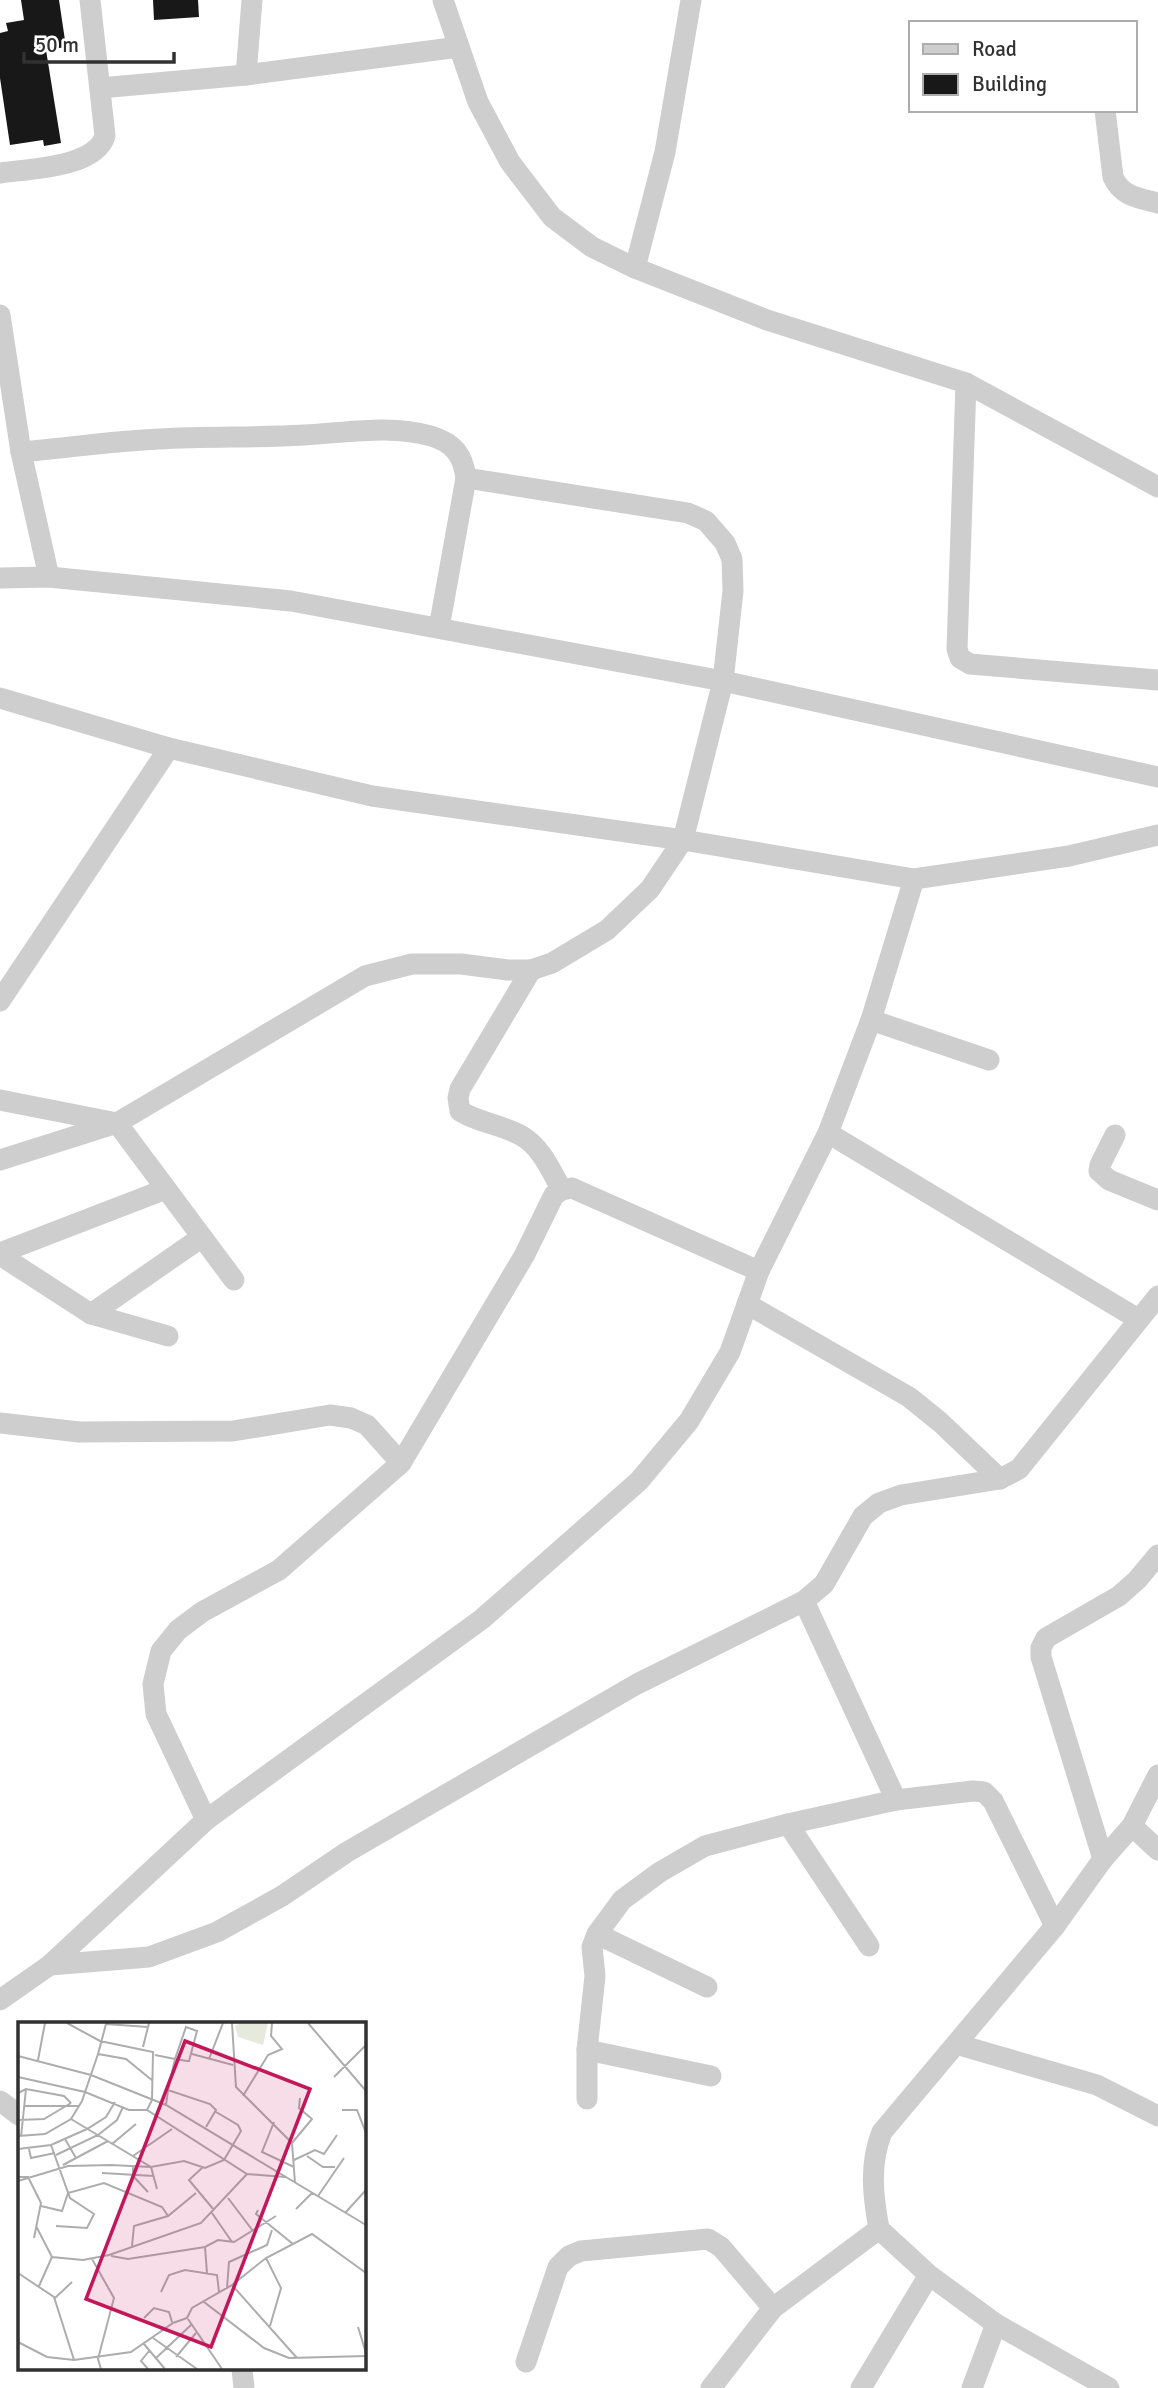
<svg xmlns="http://www.w3.org/2000/svg" width="1158" height="2388" viewBox="0 0 1158 2388" font-family="Signika,sans-serif">
<style>
.building{fill:#181818}
.lines{fill:none;stroke-linecap:round;stroke-linejoin:round}
.minor{stroke:#cecece;stroke-width:21}
.inset-road{fill:none;stroke:#adadad;stroke-width:2}
.view{fill:#c2185b;fill-opacity:0.15;stroke:#c2185b;stroke-width:3.5}
.inset-edge{fill:none;stroke:#313131;stroke-width:3.5}
</style>
<rect width="100%" height="100%" fill="#fff"/>
<g class="building">
<polygon points="21,0 59,0 66,47 46,50 61,143 44,146 43,140 10,145 0,78 0,33 8,31 6,23 24,20"/>
<polygon points="153,0 198,0 199,17 154,20"/>
</g>
<g class="lines">
<g class="minor">
<polyline points="443,0 478,102 510,162 552,217 592,247 635,268 767,320 966,383 1158,487"/>
<polyline points="246,75 252,0"/>
<polyline points="100,88 246,75 459,47"/>
<path d="M1105,110l8,67c9,20 26,21 45,26"/>
<path d="M0,173c28,-4 95,-5 105,-37l-15,-136"/>
<polyline points="635,268 665,152 691,0"/>
<polyline points="0,315 21,452"/>
<polyline points="966,383 957,649 960,658 970,664 1158,680"/>
<path d="M49,577l-28,-125c46,-4 92,-11 138,-13 48,-3 97,-1 145,-4 42,-2 86,-11 127,1 23,7 32,19 35,42l-27,150"/>
<polyline points="0,578 49,577 291,601 723,681 1158,777"/>
<polyline points="0,698 169,748 372,796 683,840 914,879 1069,856 1158,835"/>
<path d="M531,970l-71,119 -2,9 2,13c19,12 43,14 62,25 20,12 29,35 40,54"/>
<polyline points="0,1001 169,748"/>
<polyline points="871,1020 989,1060"/>
<polyline points="0,1100 117,1123 365,976 412,964 461,964 508,970 531,970 552,963 607,930 650,889 683,840 723,681 733,591 732,559 725,543 706,521 688,513 466,478"/>
<polyline points="828,1133 1138,1319"/>
<polyline points="1115,1135 1100,1165 1099,1171 1109,1180 1158,1200"/>
<polyline points="0,1160 117,1123 234,1280"/>
<polyline points="0,1253 166,1189"/>
<polyline points="0,1255 91,1314 168,1336"/>
<polyline points="747,1304 909,1397 940,1422 1000,1479"/>
<polyline points="91,1314 202,1237"/>
<polyline points="0,1423 79,1432 233,1431 330,1415 351,1418 367,1425 401,1463"/>
<polyline points="804,1601 896,1800"/>
<polyline points="206,1820 156,1714 153,1684 161,1651 178,1630 202,1612 279,1570 401,1463 524,1256 554,1195 562,1190 572,1188 759,1271"/>
<polyline points="788,1824 869,1946"/>
<polyline points="1132,1826 1158,1850"/>
<polyline points="1103,1859 1041,1657 1041,1648 1046,1638 1119,1596 1137,1580 1158,1555"/>
<polyline points="597,1934 707,1987"/>
<polyline points="50,1965 149,1957 217,1932 282,1896 347,1852 637,1684 804,1601 824,1584 863,1516 879,1503 901,1495 1000,1479 1019,1469 1158,1296"/>
<polyline points="0,2000 50,1965 206,1820 482,1619 639,1481 689,1421 730,1352 759,1271 828,1133 871,1020 914,879"/>
<polyline points="956,2044 1097,2085 1158,2116"/>
<polyline points="587,2050 711,2076"/>
<polyline points="587,2099 587,2050 595,1976 592,1947 597,1934 622,1900 660,1872 705,1846 788,1824 896,1800 973,1791 984,1792 993,1801 1055,1926"/>
<polyline points="0,2101 19,2115"/>
<polyline points="879,2229 929,2275 996,2324 1109,2388"/>
<polyline points="526,2362 558,2267 569,2256 581,2251 708,2239 721,2247 773,2308"/>
<polyline points="242,2369 244,2388"/>
<path d="M711,2388l62,-80 106,-79c-6,-33 -10,-65 3,-97l173,-206 48,-67 29,-33 26,-51"/>
<polyline points="861,2388 929,2275"/>
<polyline points="972,2388 996,2324"/>
</g>
</g>
<g transform="translate(18 2022)">
<rect width="348" height="348" fill="#fff"/>
<path d="M222,1h28l-5,22 -25,-8 -3,-11z" fill="#e6eadd"/>
<path class="inset-road" d="M49,1l33,18 53,11 -1,48 -5,10M214,1l4,64 56,56 3,40M290,1l58,68M130,5l-42,-3 -8,30 28,5 27,22M125,25l6,-24M174,32l41,11M137,33l20,4 12,2h2l8,-30 -11,-4 -11,32 -7,31M0,34l73,19 75,30 200,120M191,37l14,-36M20,38l7,-37M0,55l67,15 44,18h18l100,64 38,3M316,55l32,-32M0,71l8,-4 38,7 7,7M225,74l25,-41 14,-6 -11,-13 1,-13M148,83l2,-15 42,14 6,6 -10,17M6,84h55M324,88h15l9,23M53,97l80,48 33,-6 21,7 19,-8 17,-29 -3,-6 -22,-13M0,98l26,-1 27,-16M256,100l-12,30 32,15M0,114l27,-2 26,-15 11,-18 16,-47M3,115l5,-48M47,117l11,19M274,121l20,-24 -13,-11 1,-10M94,122l24,-20M33,123l19,53 24,16 -7,14 -31,-2M0,127l33,-4 36,-16 19,-12 9,-15M11,127l2,9 24,-5M38,133l42,-20 19,-15 6,-13M115,134l39,-27M289,134l16,11h12M276,138l21,-10 9,4 13,-19M45,143l45,-24M115,144v10l15,16M184,146l-13,12 25,30M84,151l52,3M0,155h10l13,26 -7,35M0,159l50,-15 43,-1 40,2 6,22M300,174l26,-38M210,176l25,33M23,184l21,5 6,-18 36,-10 58,24 6,9M278,187l16,-16M240,188l-2,4 37,30M194,191l20,29M327,191l21,-23M18,204l16,31 31,3 26,-5 92,-32 46,-49M114,224l2,-20 34,-10 28,-23M187,225l2,26M93,234l17,3 77,-12 13,-7 16,2 42,-26M248,236l15,30 -11,38M74,237l22,39 -16,61 3,10M0,251l36,24 20,63M214,263l65,73M21,264l13,-29M209,266l2,-26 38,-17 5,-15M143,270l8,-17 16,-5 32,5 2,17M37,276l17,-16M186,280l60,46 25,10 77,-2M126,296l10,-10 15,4 3,10M170,297l34,50M340,305l8,26M135,316l44,31M0,320l29,15 27,3 57,-8 42,-29 14,-5 5,-10 40,-23 34,-27 46,-24 54,39M126,322l21,25M158,335l20,-24M137,337l36,-34M130,347l-7,-8 8,-10"/>
<path class="view" d="M167,19l125,48 -99,258 -125,-48z"/>
<rect width="348" height="348" class="inset-edge"/>
</g>
<rect x="909" y="21" width="228" height="91" fill="#ffffff" stroke="#adadad" stroke-width="2"/>
<rect x="923" y="44" width="35" height="10" fill="#cecece" stroke="#adadad" stroke-width="2"/>
<text x="972" y="56" font-size="21" fill="#313131">Road</text>
<rect x="923" y="74" width="35" height="21" fill="#181818" stroke="#adadad" stroke-width="2"/>
<text x="972" y="91" font-size="21" fill="#313131">Building</text>
<path d="M24 52v10h150v-10" fill="none" stroke="#313131" stroke-width="3.5"/>
<text x="35" y="52" font-size="21" fill="#313131" stroke="#ffffff" stroke-width="5" paint-order="stroke">50 m</text>
</svg>
